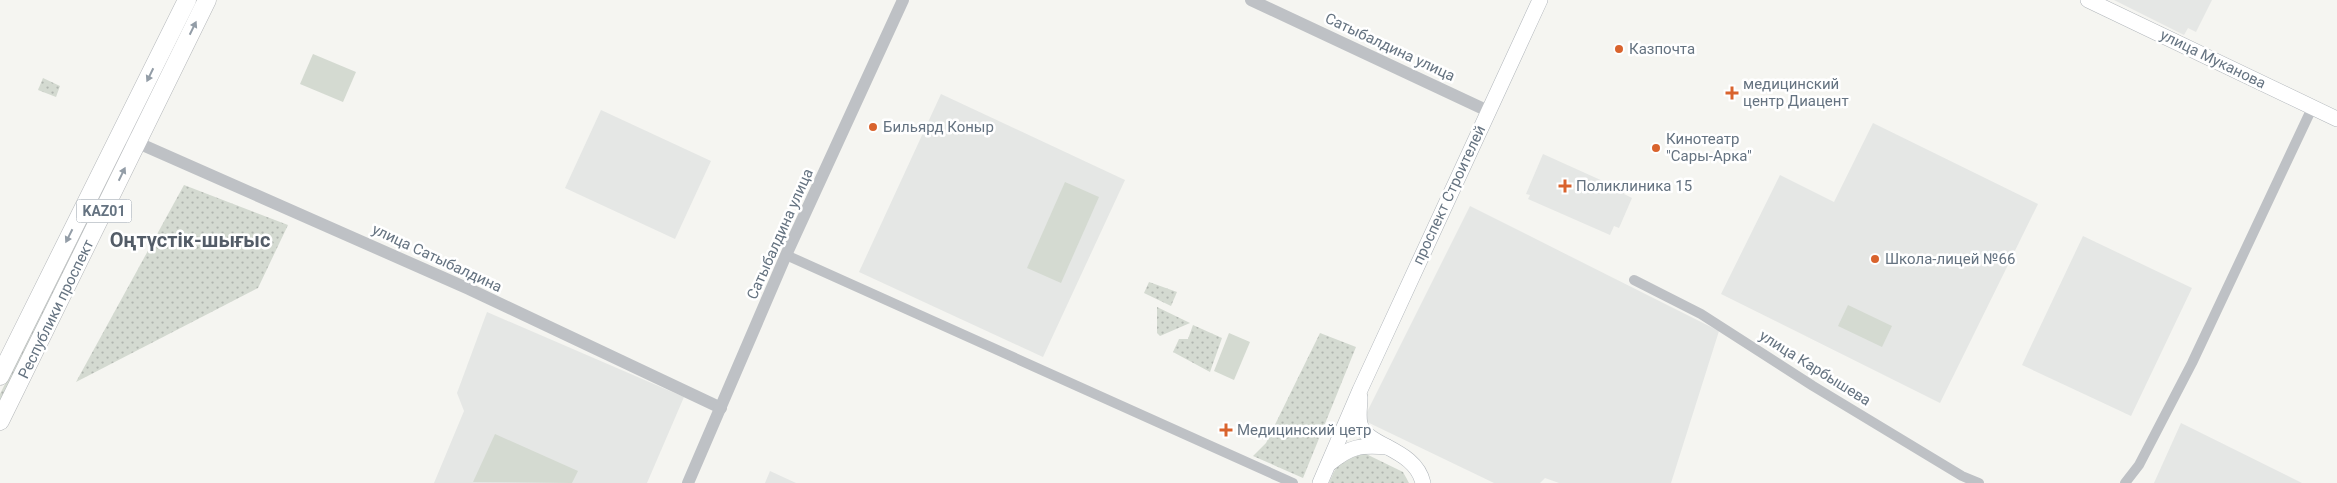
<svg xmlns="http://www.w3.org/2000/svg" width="2337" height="483" viewBox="0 0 2337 483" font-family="Roboto,sans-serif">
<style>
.built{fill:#e5e7e5}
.grass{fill:url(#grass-dots)}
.garden{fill:#d4dad1}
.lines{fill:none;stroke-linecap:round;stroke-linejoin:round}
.secondary-casing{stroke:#b0b5ba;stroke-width:16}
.trunk-casing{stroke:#b3b6b9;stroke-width:19}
.minor{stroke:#bec1c5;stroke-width:10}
.tertiary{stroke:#bec1c5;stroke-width:12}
.secondary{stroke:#fff;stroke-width:15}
.trunk{stroke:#fff;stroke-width:18}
.oneway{fill:#939da7}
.poi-dot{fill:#d9632d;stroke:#fff;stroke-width:2}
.labels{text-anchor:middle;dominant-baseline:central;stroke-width:5;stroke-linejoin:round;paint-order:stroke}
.shield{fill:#fff;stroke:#939da7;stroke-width:1}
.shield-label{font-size:14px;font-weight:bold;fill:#657381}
.street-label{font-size:15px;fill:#657381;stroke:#fff}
.poi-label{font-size:15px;fill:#657381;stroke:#fff;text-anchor:start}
.district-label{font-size:20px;font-weight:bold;fill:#535c67;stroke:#fff}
</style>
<defs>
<pattern id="grass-dots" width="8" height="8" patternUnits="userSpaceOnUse" patternTransform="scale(1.25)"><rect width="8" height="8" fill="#d4dad1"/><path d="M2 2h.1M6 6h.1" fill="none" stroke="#b0b5af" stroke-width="1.8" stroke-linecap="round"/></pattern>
</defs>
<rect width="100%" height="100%" fill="#f5f5f1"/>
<g class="built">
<polygon points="2114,0 2212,0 2196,32 2188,28 2184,35"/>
<polygon points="941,94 1125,180 1043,357 859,272"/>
<polygon points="601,110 711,161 675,239 565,188"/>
<polygon points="1873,123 2038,204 1940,403 1721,294 1780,175 1834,202"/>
<polygon points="1543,154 1625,191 1624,194 1632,198 1619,228 1614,226 1610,235 1528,199 1530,195 1526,194"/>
<polygon points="1470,206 1719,331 1671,483 1559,483 1545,478 1540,483 1494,483 1363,420"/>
<polygon points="2083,236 2192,288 2131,416 2022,365"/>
<polygon points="487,312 684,397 647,483 434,483 464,411 457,393"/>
<polygon points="2181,423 2302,483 2154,483"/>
<polygon points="770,471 796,483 765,483"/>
</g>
<g class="grass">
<polygon points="43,78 60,86 56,97 38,90"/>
<polygon points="123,148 127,150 0,405 0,394"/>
<polygon points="184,185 288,225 258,288 76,382"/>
<polygon points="1149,282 1177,292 1171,306 1144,293"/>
<polygon points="1157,307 1190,323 1160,336 1157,333"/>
<polygon points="1193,325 1222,338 1210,372 1173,352 1179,339 1188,339"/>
<polygon points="1320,333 1356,347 1303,478 1253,456 1266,443"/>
<path d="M1362,452l41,20 6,11h-80c8,-19 12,-27 33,-31z"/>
</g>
<g class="garden">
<polygon points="313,54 356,72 343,102 300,84"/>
<polygon points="1065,182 1099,197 1061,283 1027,268"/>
<polygon points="1848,305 1892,326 1882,347 1838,326"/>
<polygon points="1229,333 1250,342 1234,380 1214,371"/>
<polygon points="495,434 578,471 572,483 473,482"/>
</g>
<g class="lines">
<defs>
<g id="secondary">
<polyline points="2088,0 2337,119"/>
<path d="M1360,397c0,8 -2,19 0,27 7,23 55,24 63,59"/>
<path d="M1330,463c21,-17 30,-18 57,-16"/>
<polyline points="1320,483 1360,390 1540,0"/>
</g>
<g id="trunk">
<polyline points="0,376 187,0"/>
<polyline points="0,421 207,0"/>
</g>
</defs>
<use href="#secondary" class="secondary-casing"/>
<use href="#trunk" class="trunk-casing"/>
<g class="minor">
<polyline points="786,255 1293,483"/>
<polyline points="1634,280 1701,314 1813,386 1962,476 1979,483"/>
<polyline points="2125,483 2139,465 2192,363 2313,106"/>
</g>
<g class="tertiary">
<polyline points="1251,0 1488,111"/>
<polyline points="129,139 469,289 721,408"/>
<polyline points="688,483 786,255 903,0"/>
</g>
<use href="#secondary" class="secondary"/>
<use href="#trunk" class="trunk"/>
</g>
<defs><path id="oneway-solid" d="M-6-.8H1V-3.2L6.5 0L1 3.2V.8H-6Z" transform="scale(1.25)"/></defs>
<g class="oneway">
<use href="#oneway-solid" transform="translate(193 28) rotate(-64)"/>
<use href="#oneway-solid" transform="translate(150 75) rotate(116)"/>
<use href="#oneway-solid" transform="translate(122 174) rotate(-64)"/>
<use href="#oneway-solid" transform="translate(69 236) rotate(117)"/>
</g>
<g class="poi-dot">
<circle cx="1619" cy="49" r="5"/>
<path d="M1729.5 85.5h5v5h5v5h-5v5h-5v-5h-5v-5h5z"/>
<circle cx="873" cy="127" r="5"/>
<circle cx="1656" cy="148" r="5"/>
<path d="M1562.5 178.5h5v5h5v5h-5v5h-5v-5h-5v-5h5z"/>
<circle cx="1875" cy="259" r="5"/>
<path d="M1223.5 422.5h5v5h5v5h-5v5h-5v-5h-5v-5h5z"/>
</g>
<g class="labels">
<rect class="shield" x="76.5" y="199.5" width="55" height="23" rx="4"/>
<g class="shield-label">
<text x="104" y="211">KАZ01</text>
</g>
<g class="street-label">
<text transform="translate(1390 47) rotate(25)">Сатыбалдина улица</text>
<text transform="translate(2213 59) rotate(26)">улица Муканова</text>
<text transform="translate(1449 195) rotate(-65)">проспект Строителей</text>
<text transform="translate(780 234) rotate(-66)">Сатыбалдина улица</text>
<text transform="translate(437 258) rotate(25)">улица Сатыбалдина</text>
<text transform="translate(56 309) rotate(-64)">Республики проспект</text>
<text transform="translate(1815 368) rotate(32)">улица Карбышева</text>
</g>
<g class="poi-label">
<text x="1629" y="49">Казпочта</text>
<text x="1743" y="84">медицинский<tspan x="1743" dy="17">центр Диацент</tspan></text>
<text x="883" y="127">Бильярд Коныр</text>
<text x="1666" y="139">Кинотеатр<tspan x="1666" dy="17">"Сары-Арка"</tspan></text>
<text x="1576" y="186">Поликлиника 15</text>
<text x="1885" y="259">Школа-лицей №66</text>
<text x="1237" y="430">Медицинский цетр</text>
</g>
<g class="district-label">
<text x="190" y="240">Оңтүстік-шығыс</text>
</g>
</g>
</svg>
